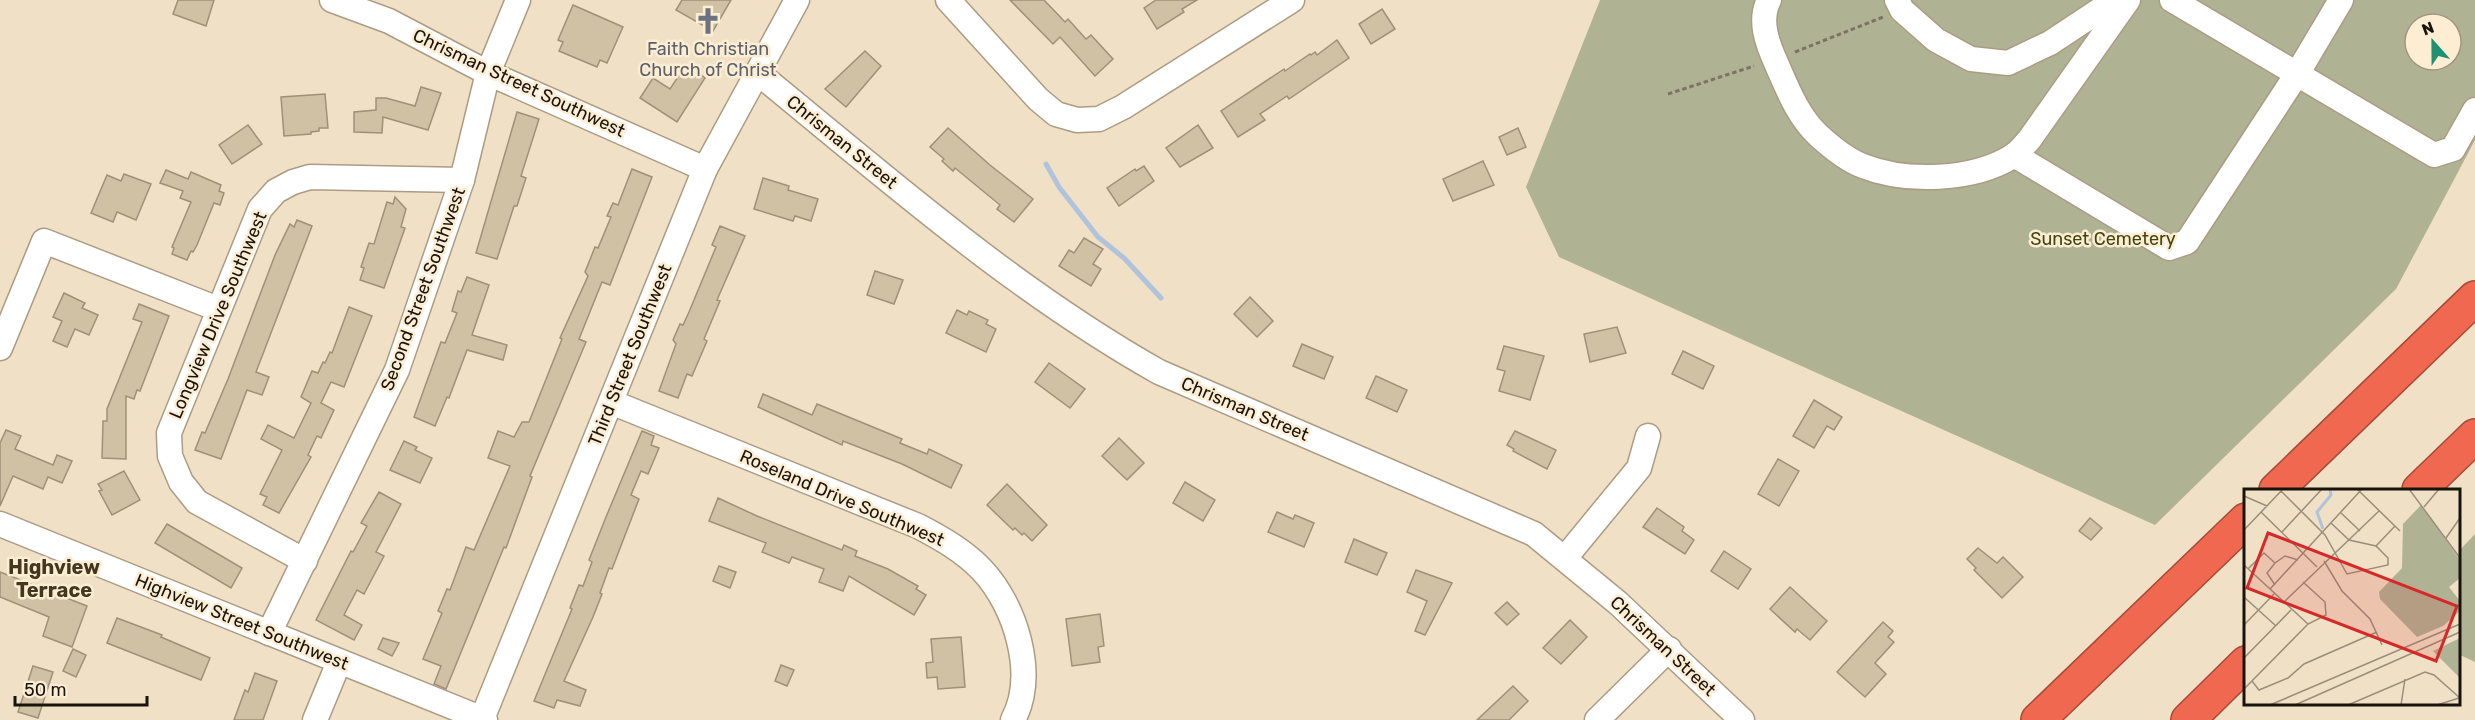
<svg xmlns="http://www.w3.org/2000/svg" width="2475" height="720" viewBox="0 0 2475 720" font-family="Rubik,sans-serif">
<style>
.green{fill:#b0b294;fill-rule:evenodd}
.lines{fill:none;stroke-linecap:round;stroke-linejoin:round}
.stream{stroke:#b0c3dd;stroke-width:5}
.building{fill:#d0c0a4;stroke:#9f9178;stroke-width:1.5}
.minor-casing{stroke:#ab9c83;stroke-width:27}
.highway-casing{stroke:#a54b38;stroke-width:36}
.path{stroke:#7d7362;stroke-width:3;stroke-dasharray:4.5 3;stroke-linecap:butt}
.minor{stroke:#fff;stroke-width:24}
.highway{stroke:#f16851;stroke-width:33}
.labels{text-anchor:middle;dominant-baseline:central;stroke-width:5;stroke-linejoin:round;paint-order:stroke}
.worship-label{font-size:18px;fill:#5b616d;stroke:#fdedd3}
.street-label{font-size:18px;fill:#19140b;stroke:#fdedd3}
.park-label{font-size:18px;fill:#434510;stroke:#fdedd3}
.neighbourhood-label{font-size:20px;font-weight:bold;fill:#443721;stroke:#fdedd3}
.inset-river{fill:none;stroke:#b0c3dd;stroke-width:3}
.inset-road{fill:none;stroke:#9a8e7b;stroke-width:1.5}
.view{fill:#d62828;fill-opacity:0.15;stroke:#d62828;stroke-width:3}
.inset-edge{fill:none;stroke:#19140b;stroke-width:3}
</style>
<rect width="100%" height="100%" fill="#f0e0c6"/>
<g class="green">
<path d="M1600,0h875v140l-79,149 -241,236 -596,-268 -33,-70zM2415,24h36v36h-36z"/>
<polygon points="2475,534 2475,662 2458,654 2459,551"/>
</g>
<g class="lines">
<polyline class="stream" points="1046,164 1059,187 1098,237 1124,258 1161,298"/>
</g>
<g class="building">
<polygon points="178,0 214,0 206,26 173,14"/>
<polygon points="682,0 731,0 713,31 676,10"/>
<polygon points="1010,0 1044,0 1065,22 1068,19 1086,39 1091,35 1113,59 1095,76 1060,37 1053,44"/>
<polygon points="1156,0 1197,0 1182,9 1184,12 1157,29 1144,8"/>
<polygon points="573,5 623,27 607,63 600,60 597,67 559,51 563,42 558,40"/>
<polygon points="1382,9 1395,29 1371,44 1359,24"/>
<polygon points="1337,40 1349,58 1289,99 1287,96 1260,114 1265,120 1238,137 1221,111 1284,69 1285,71 1310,54 1311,55 1315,52 1317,55"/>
<polygon points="865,51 881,66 846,107 825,89"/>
<polygon points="686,65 705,78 677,122 640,98 653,78 670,89"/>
<polygon points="421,87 441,93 428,130 383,117 382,133 354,132 354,112 376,110 376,98 386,98 415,106"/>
<polygon points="325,94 328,128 319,128 319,131 311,132 311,134 284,136 281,97"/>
<polygon points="517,112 539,119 521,176 526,178 517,206 514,206 497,259 476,253"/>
<polygon points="248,125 262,144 232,164 219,145"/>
<polygon points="1198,125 1213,148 1180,167 1166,148"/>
<polygon points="948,128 990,165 1033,199 1014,222 997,209 1000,205 955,168 953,171 942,161 944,159 930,147"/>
<polygon points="1518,128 1526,147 1507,155 1499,137"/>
<polygon points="1483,161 1494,185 1453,201 1443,179"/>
<polygon points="1144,166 1154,181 1119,206 1107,188 1135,169 1136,171"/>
<polygon points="632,169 652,177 610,285 602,282 579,339 586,342 530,476 532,477 506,548 504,547 446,689 434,684 441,666 423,659 442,613 438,611 447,589 450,590 466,547 474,550 510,466 488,458 498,431 514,437 522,422 529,422 562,339 560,338 588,276 585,272 595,247 598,248 611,217 607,216 613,203 618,205"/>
<polygon points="166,170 188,179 191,172 221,185 219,191 224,193 220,205 214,203 197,245 193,252 191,251 187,260 172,254 174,248 172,247 191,202 180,198 183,191 160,183"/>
<polygon points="124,174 151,184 136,220 117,212 113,222 91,213 107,175 121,181"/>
<polygon points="763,178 789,186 788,190 818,199 811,221 795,216 793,221 754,209"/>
<polygon points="395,197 406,209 401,227 405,228 384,288 360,280 364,268 361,267 369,243 374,244 387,202 393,204"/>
<polygon points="297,220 312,226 256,372 269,377 262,395 247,390 221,459 195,450 202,432 205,433 228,379 275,255 290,224 294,227"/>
<polygon points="720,226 745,236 717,300 720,301 704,339 707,341 692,376 687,374 678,398 659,391 676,344 673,340 680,324 683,325 689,312 716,247 712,245"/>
<polygon points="1084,238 1103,249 1093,264 1101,269 1091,286 1059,266 1069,250 1074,253"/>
<polygon points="875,271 903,280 894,304 867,295"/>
<polygon points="467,277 489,285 472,335 507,345 503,360 467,350 449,398 447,397 435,426 414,417 441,342 445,343 457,313 452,311 458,291 461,292"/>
<polygon points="64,293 85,303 82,308 98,315 89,335 75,329 67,347 53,341 62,321 53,317"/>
<polygon points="1250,297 1273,321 1257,337 1234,314"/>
<polygon points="139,304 169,316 140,391 137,390 134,399 126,396 126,459 102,458 103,421 107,421 107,409 142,322 133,319"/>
<polygon points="349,307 372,316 344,387 331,382 321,403 334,410 321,438 317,436 308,455 311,457 279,513 263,505 267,497 260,494 282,450 261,439 268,425 294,438 311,403 301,397 312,371 318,373 323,362 325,363 330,352 332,353"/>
<polygon points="957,310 967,315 969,311 988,320 986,324 996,329 986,352 946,333"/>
<polygon points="1617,327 1626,353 1590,362 1584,334"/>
<polygon points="1302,344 1333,357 1324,379 1293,366"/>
<polygon points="1504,346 1544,356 1530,400 1499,391 1505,371 1497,369"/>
<polygon points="1683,351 1714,366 1703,389 1672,374"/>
<polygon points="1049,363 1085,389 1070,408 1035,382"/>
<polygon points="1376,376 1407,390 1397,412 1366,398"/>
<polygon points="763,394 812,415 817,404 902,439 900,443 927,454 929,449 962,465 951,488 902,464 843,441 842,445 758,407"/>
<polygon points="1814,400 1842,417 1834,430 1827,426 1814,448 1793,436"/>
<polygon points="6,430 21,436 15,449 53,465 57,455 72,461 62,483 48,477 43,489 13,476 0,506 0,443"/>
<polygon points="642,431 654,436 651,445 659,448 648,474 641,471 631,495 639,499 612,569 609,568 600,593 602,594 593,617 564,681 586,690 580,706 557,700 554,708 534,701 572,609 570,608 579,585 583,586 592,562 589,560 606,517"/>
<polygon points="1515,431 1556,450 1547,469 1513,451 1514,449 1507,445"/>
<polygon points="1119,438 1144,463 1127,480 1102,456"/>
<polygon points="404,441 417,447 415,450 432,458 420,483 390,470"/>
<polygon points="1778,459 1799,471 1779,506 1758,494"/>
<polygon points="124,471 140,500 112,515 99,491 102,490 98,484"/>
<polygon points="1185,482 1215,500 1203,521 1173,503"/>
<polygon points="1007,484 1047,525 1032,541 1024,533 1022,535 1015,528 1013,530 987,505"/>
<polygon points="379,492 401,504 376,552 384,556 364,594 357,590 344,615 362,625 354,640 316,620 351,551 353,552 367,526 361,523"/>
<polygon points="718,498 757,516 842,550 844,545 857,551 855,556 888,569 918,586 916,589 926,595 914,615 849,576 843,591 819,582 824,569 792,557 789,563 762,552 766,543 709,521"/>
<polygon points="1657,508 1684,527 1682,531 1694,540 1685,554 1643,527"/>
<polygon points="1277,512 1293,519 1295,515 1314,523 1304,547 1268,532"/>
<polygon points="2090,518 2102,528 2091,540 2079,531"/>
<polygon points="167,524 242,568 231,588 155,543"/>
<polygon points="1354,539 1387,553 1377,575 1345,562"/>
<polygon points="1978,548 1997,563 2003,557 2023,577 2002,598 1974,570 1976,568 1967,559"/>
<polygon points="1724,551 1751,569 1738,589 1711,571"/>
<polygon points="719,566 736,572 730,588 713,581"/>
<polygon points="1416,570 1452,583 1425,635 1415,631 1427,601 1407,592"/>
<polygon points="0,572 87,606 72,647 43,636 49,617 0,597"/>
<polygon points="1790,587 1827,621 1810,640 1797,629 1795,632 1770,609"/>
<polygon points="1507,602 1519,614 1507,625 1495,613"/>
<polygon points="1100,614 1104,646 1098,647 1100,662 1072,666 1066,619"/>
<polygon points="117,618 162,635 161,637 210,658 201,680 107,643"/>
<polygon points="1570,620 1587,637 1561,664 1543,648"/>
<polygon points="1883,622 1893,631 1888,637 1894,642 1875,663 1886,674 1865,697 1837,672"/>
<polygon points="961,637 965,687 938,689 937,677 927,678 926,663 933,662 931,639"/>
<polygon points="383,638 399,643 392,656 378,649"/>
<polygon points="73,649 86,655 76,677 63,671"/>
<polygon points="781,665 794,670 787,686 775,681"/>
<polygon points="33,666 53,672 38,718 18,712"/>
<polygon points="255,673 277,681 263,720 234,720 245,690 248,692"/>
<polygon points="1513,686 1528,701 1509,720 1477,720"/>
</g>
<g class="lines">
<defs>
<g id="minor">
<polyline points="332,0 389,21 488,73 705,169"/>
<polyline points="948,0 1038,99 1056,114 1077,120 1099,119 1123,107 1292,0"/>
<path d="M1769,0c-11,21 -1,45 8,65 11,25 21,51 41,70 13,12 29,25 45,31 43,17 110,15 150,-10 6,-4 11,-11 16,-16l99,-140"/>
<polyline points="1897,0 1902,10 1936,40 1971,59 2008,63 2050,43 2115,0"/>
<polyline points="2172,0 2434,155 2453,149 2475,110"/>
<path d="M758,73c130,106 254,216 401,299l375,162 84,69 124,117"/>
<polyline points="2014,155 2169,248 2187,242 2297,74 2341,0"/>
<polyline points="0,348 44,241 218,309"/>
<path d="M611,402l307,124c23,12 46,25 64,44 34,36 55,105 31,150"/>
<polyline points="0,524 485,720"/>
<polyline points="1565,558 1639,468 1648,436"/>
<polyline points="305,561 197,502 181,482 170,456 169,433 260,209 276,191 293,182 310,177 462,180"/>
<polyline points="269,633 397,370 462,180 488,73 518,0"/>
<polyline points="482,719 705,169 797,0"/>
<polyline points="315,720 339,662"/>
<polyline points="1597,720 1669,649"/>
</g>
<g id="highway">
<polyline points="2276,490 2475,298"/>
<polyline points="2419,490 2475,436"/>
<polyline points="2038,720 2246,520"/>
<polyline points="2188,720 2246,663"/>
</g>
</defs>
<use href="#minor" class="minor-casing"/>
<use href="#highway" class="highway-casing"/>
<g class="path">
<polyline points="1795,52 1883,17"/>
<polyline points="1668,94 1754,66"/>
</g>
<use href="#minor" class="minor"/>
<use href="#highway" class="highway"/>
</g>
<defs>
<symbol id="church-bare" viewBox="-9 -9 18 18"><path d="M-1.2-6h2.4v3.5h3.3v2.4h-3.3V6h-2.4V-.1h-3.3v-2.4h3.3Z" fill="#6b7280" stroke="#fdedd3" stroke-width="2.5" paint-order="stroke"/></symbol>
</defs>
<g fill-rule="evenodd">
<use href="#church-bare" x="689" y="2" width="38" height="38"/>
</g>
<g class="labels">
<g class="worship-label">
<text x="708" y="49">Faith Christian<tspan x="708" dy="21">Church of Christ</tspan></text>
</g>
<g class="street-label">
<text transform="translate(519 83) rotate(25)">Chrisman Street Southwest</text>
<text transform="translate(842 142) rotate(39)">Chrisman Street</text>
<text transform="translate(423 289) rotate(-70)">Second Street Southwest</text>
<text transform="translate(218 315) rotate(-67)">Longview Drive Southwest</text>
<text transform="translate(630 355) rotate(-68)">Third Street Southwest</text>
<text transform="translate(1245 409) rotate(23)">Chrisman Street</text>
<text transform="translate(842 498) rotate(23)">Roseland Drive Southwest</text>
<text transform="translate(242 622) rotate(22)">Highview Street Southwest</text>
<text transform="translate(1663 646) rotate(43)">Chrisman Street</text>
</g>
<g class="park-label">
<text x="2103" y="239">Sunset Cemetery</text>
</g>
<g class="neighbourhood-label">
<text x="54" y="567">Highview<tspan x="54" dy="23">Terrace</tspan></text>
</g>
</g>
<g transform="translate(2244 489)">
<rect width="216" height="216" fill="#f0e0c6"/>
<path d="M177,16l39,55v18l-11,9 11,14v10l-17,15 -26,11 -37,-38 -1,-7 23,-24 1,-44zM216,149v40l-27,-27z" fill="#b0b294"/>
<path class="inset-river" d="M79,40l-6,-17 14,-17 -1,-6"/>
<path class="inset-road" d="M113,0l43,42M165,0l51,69M37,2l44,44 22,39 41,-9v-7l-12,-12 -27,-6 -18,-17M0,7l23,10M180,18l15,-18M17,23l56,55M97,24l19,18M0,41l39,-41M38,43l40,-43M202,49l14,-20M132,57l19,-20M80,72l18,30 28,28 12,26M0,76l64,59M4,80l16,-16 11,10M31,96l-8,-12 8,-10 10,-7 13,4M26,100l92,-100M0,108l32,29M40,113l95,-91M0,136l30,-31M0,169l47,-48M8,192l7,9 29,-12 16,-14 73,-32M0,200l64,-65 18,-9 -1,-13 -22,-20M26,216l190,-81M51,216l165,-73M104,216l77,-33 9,3 26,23M157,216l4,-26M193,216l22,-7"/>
<path class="view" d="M24,44l189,73 -21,55 -189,-73z"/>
<rect width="216" height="216" class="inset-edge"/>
</g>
<g transform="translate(2433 42) rotate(339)"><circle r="28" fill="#fdedd3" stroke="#a29683" stroke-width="1.5"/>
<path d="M0-4.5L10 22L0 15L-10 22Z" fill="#1f9072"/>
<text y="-9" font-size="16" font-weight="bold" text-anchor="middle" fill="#19140b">N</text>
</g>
<path d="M15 696v9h132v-9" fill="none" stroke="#19140b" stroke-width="3"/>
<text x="24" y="696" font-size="18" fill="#19140b" stroke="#fdedd3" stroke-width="4.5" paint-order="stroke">50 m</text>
</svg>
